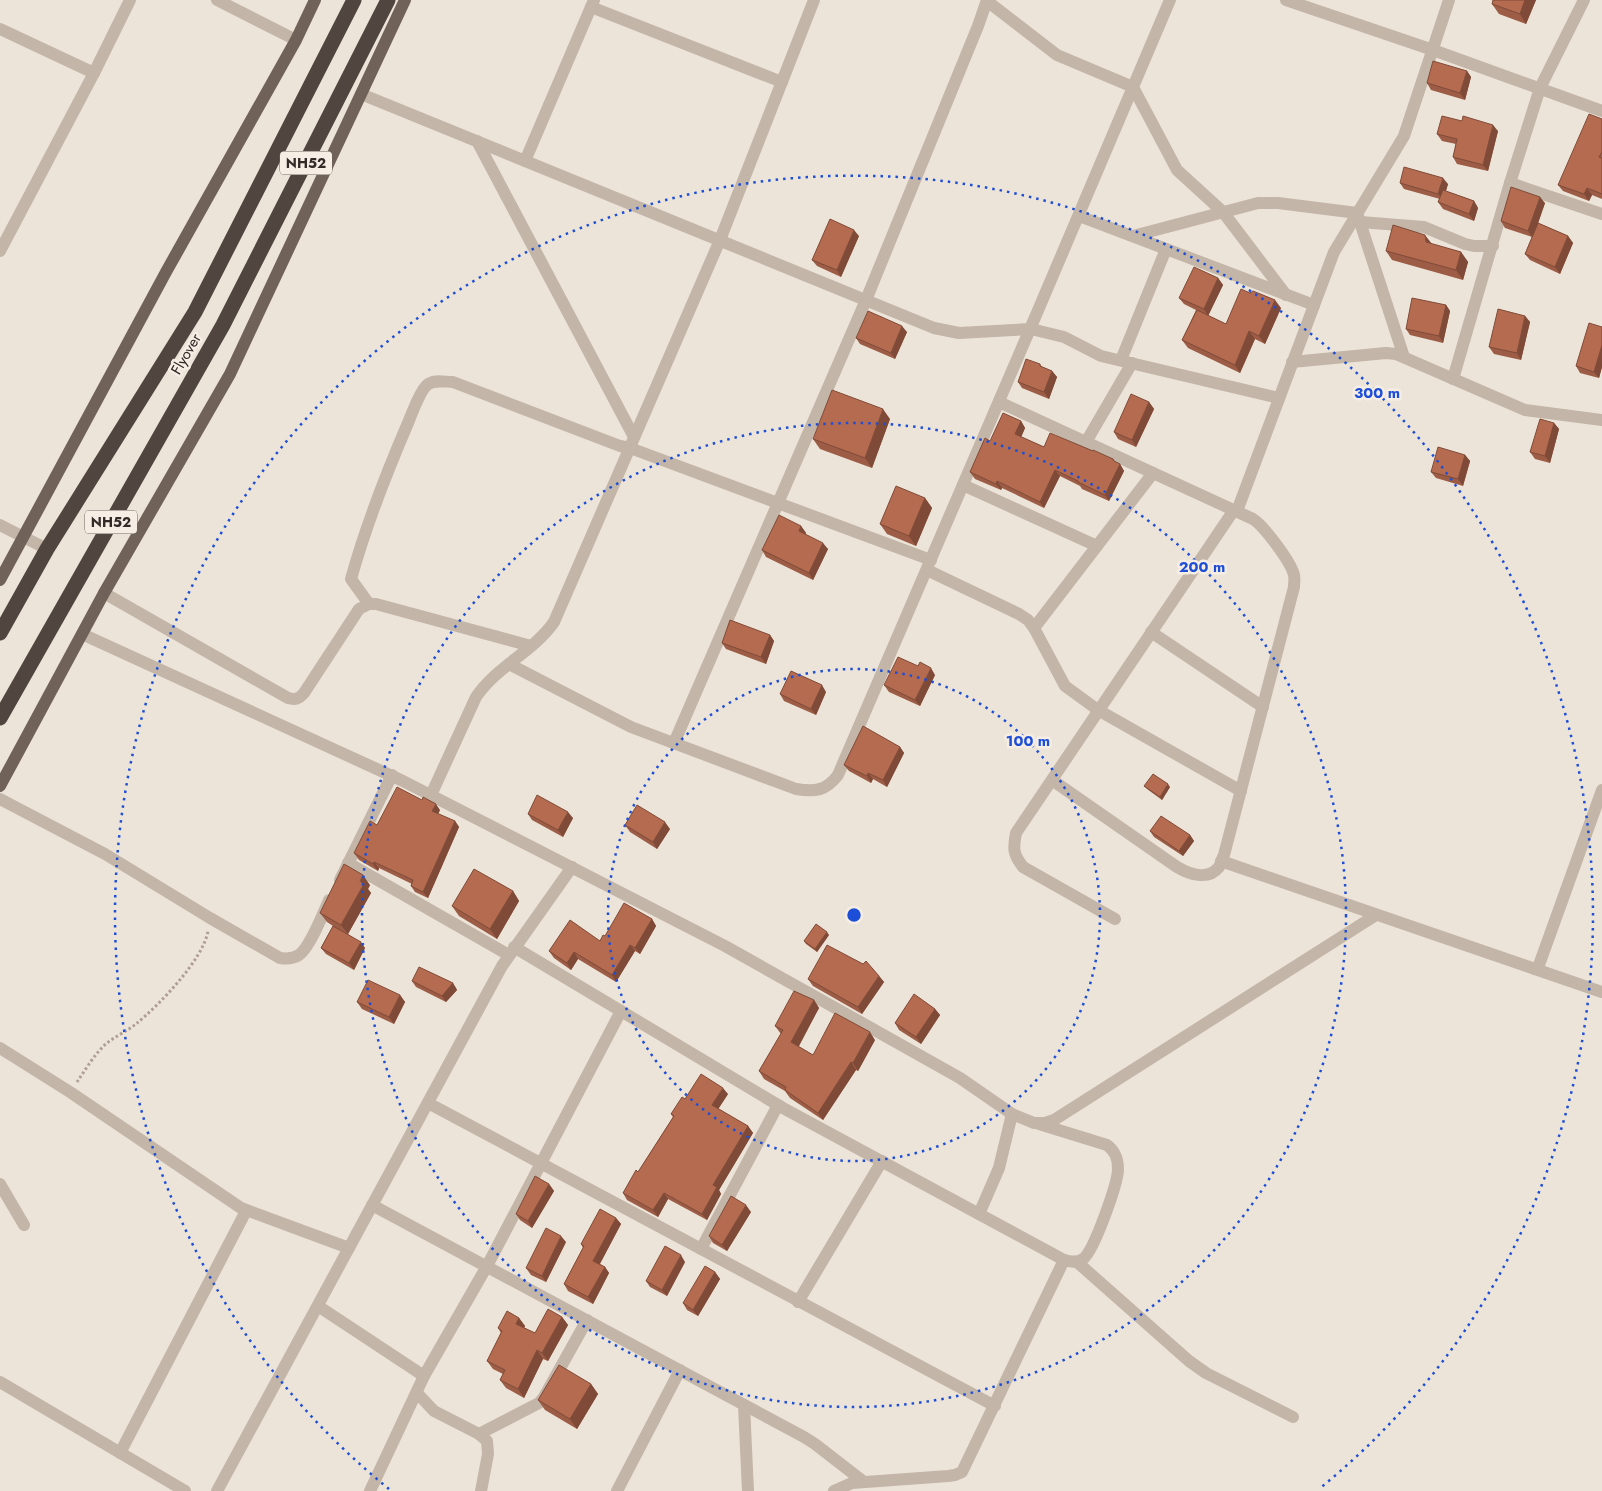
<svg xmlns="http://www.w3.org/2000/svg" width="1602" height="1491" viewBox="0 0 1602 1491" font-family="Jost,sans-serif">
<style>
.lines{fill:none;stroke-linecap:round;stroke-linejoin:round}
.path{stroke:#af9f92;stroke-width:3;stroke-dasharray:2.5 2.5;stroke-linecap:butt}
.minor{stroke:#c3b5a7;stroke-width:12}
.major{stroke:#716259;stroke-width:12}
.highway{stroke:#51453f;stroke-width:15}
.wall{fill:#9c5c45}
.shaded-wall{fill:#7f4b38}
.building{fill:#b56b50;stroke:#7f4b38}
.ring{fill:none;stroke:#1d4ed8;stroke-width:2.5;stroke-dasharray:2.5 5}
.labels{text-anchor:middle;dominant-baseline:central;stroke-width:5;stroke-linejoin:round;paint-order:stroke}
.shield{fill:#f6eee5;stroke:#6c655f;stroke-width:1}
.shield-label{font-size:14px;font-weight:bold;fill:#312a26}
.street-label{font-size:15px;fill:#312a26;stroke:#f6eee5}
.centre{fill:#1d4ed8;stroke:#f6eee5;stroke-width:2.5}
.ring-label{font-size:15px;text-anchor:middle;font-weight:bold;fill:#1d4ed8;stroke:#f6eee5;stroke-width:5;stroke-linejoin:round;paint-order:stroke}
</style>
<rect width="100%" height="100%" fill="#ede4d9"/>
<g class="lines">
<path class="path" d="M77,1082c9,-13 18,-29 30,-39 9,-7 20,-12 29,-19 23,-19 67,-64 72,-93"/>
<g class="minor">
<polyline points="217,0 296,40"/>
<polyline points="1286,0 1433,50 1602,111"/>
<polyline points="987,1 1057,55 1133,87 1177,170 1223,212 1286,295"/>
<polyline points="591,7 782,82"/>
<polyline points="0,29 94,73"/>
<polyline points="361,94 934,328 959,333 1031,329 1064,337 1101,356 1279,398"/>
<polyline points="477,141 634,437"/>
<polyline points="525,161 594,0"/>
<polyline points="1510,183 1602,214"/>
<polyline points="1079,216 1314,305"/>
<polyline points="1360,222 1424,227 1465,244 1474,246 1493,246"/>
<polyline points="1133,236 1258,203 1278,203 1357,213 1404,357"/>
<polyline points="0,251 94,73 130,0"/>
<polyline points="1121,360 1166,249"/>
<polyline points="1292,362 1386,353 1396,354 1525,410 1602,420"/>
<polyline points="1453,379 1510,183 1540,88 1584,0"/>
<path d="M999,402l254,117c11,7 38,43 41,56 1,4 0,8 0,12l-70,268c-2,4 -3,8 -5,12 -11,14 -30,7 -42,0l-125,-87"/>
<polyline points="1086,442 1132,363"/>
<polyline points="963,485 1097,546"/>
<polyline points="1237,511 1334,252 1404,136 1449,0"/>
<polyline points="0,525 47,549"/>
<polyline points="927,570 1019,614 1028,620 1034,628 1065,686 1098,710 1241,791"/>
<path d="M104,593l184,105c7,2 11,1 16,-5l55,-84 10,-5h7l155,42"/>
<path d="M369,604l-18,-25c15,-54 35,-105 57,-156 4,-10 12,-32 19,-38 7,-6 17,-3 26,-3l167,64 10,2 301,112"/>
<polyline points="1034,628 1153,473"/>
<polyline points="1151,632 1263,707"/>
<polyline points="82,634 403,781 725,946 960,1078 1012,1114 1034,1123 1045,1123 1054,1120 1376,915"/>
<path d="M509,664l122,63 165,62c19,3 30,2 42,-14 111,-258 223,-516 332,-775"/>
<polyline points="674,743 866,300 978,26 987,0"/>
<path d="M431,795l45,-98c21,-31 57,-45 78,-75l166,-382 94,-240"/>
<path d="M0,799l105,55 105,64 70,40c7,1 13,1 19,-3 11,-8 24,-41 30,-55"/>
<polyline points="1221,861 1535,969 1539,965 1602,790"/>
<polyline points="348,863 509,955"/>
<polyline points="340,880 392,775"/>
<path d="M1115,919l-92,-52c-10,-13 -10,-18 -7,-34l218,-323"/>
<path d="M514,947l269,161 281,152c7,2 13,3 19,-1 11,-8 35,-76 35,-90 0,-11 -3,-18 -11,-24l-68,-21"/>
<polyline points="1535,969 1602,992"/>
<polyline points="0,1048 70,1092 241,1208 349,1248"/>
<polyline points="428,1103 995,1406"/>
<polyline points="0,1184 24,1225"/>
<polyline points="372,1205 804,1437 815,1444 864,1482"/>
<polyline points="979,1214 999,1168 1012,1114"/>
<polyline points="701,1249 778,1105"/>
<polyline points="1077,1262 1189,1361 1206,1373 1293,1417"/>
<polyline points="798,1302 882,1161"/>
<polyline points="318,1306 424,1376"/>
<polyline points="0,1382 185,1491"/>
<polyline points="417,1393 434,1411 479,1434 487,1441 488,1454 481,1491"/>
<polyline points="744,1405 748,1491"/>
<polyline points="479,1434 539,1403 544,1397 587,1320"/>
<polyline points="120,1453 246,1211"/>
<polyline points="217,1491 502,966 572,867"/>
<polyline points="370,1491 424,1376 487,1266 621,1011"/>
<polyline points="617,1491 680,1370"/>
<polyline points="834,1491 852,1483 948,1476 955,1475 962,1472 1064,1260"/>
</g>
<g class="major">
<polyline points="0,580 166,272 296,40 315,0"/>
<polyline points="0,786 104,593 230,374 405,0"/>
</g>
<g class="highway">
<polyline points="0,633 47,549 195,312 354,0"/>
<polyline points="0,718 223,325 388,0"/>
</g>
</g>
<g class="wall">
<polygon points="1493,0 1536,0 1526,24 1499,14 1492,4"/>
<polygon points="1467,71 1471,77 1465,100 1431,90 1427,83"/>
<polygon points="1602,119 1602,199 1592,195 1589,201 1563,191 1558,185"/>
<polygon points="1498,131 1488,171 1457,164 1453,157 1456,144 1442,141 1437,134"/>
<polygon points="1400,183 1448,184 1446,191 1474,201 1478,208 1474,221 1443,209 1438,202 1440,199 1404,189"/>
<polygon points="1545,203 1538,223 1568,236 1573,243 1560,274 1530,260 1525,254 1532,237 1505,228 1501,221"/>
<polygon points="859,236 841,277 817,266 812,260"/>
<polygon points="1431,244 1461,252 1468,262 1463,280 1392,260 1386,251"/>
<polygon points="1218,278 1223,285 1208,316 1226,324 1281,308 1265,344 1255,339 1240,373 1188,348 1182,340 1196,310 1184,304 1179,298"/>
<polygon points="1446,305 1450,311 1443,343 1410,335 1406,329"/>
<polygon points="1525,316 1530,322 1521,360 1494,354 1489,347"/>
<polygon points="1602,327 1602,367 1599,378 1580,373 1576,366"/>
<polygon points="907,332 895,359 860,344 856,338"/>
<polygon points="1040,364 1042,367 1052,371 1057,377 1049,399 1022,388 1018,382"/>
<polygon points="1149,402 1154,409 1136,447 1118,439 1114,432"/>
<polygon points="890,419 872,468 820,449 813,439"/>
<polygon points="1021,421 1025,428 1021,437 1044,447 1093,451 1113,459 1115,462 1120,464 1124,471 1109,501 1082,489 1080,486 1060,476 1044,508 1002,488 1001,490 975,479 970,472 990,441"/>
<polygon points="1554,423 1559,429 1550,463 1535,459 1530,452"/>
<polygon points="1465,455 1470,461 1463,486 1436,478 1431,472"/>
<polygon points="925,498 932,508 916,546 887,534 880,524"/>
<polygon points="801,526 806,533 805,534 828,549 813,580 766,557 762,550"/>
<polygon points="770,635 774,641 766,664 726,649 722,643"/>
<polygon points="935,675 920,706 889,692 884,685"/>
<polygon points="826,692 816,715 784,701 780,694"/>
<polygon points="900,747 904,753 887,787 873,779 871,783 849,771 844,765"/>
<polygon points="1144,786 1170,787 1162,800 1147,789"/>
<polygon points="440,810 438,814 455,821 459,827 428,898 415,892 411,886 412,884 379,868 378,871 359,860 354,853 377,825"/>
<polygon points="528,814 573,818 563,837 532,820"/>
<polygon points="625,825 670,829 657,849 630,832"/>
<polygon points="1150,831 1190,835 1194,841 1183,856 1154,837"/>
<polygon points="370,885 368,889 371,893 348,934 365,948 354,970 326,954 321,948 333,926 327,922 320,913"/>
<polygon points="513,891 519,901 497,939 459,916 452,906"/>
<polygon points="652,919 656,926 640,954 635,951 616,982 578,959 571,970 554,958 549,951 600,941 605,936"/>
<polygon points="829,935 817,952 806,944 804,941"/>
<polygon points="879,976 884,982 862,1014 813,986 808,979"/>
<polygon points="412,981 453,983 457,990 446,1002 416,987"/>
<polygon points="400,995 405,1002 394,1024 362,1009 357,1002"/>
<polygon points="814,1000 819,1008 798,1046 813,1055 875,1040 858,1071 856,1070 823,1120 790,1098 785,1091 764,1079 759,1071 781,1034 775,1026"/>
<polygon points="935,1009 940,1015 921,1044 899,1030 895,1023"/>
<polygon points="728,1094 718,1109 748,1126 753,1133 719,1190 721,1194 707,1220 668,1199 658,1217 627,1200 623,1193 638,1172 673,1117 671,1114 685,1099"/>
<polygon points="549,1184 554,1191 532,1228 520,1220 516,1214"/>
<polygon points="751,1212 727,1251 713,1243 709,1236"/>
<polygon points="616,1218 621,1224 600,1264 605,1267 609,1273 593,1304 568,1291 564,1284 583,1248 581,1244"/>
<polygon points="566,1242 546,1282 531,1275 526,1268"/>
<polygon points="685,1262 667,1296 650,1287 646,1281"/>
<polygon points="715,1272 720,1279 698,1316 687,1310 683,1303"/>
<polygon points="562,1317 568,1325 548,1361 543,1359 524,1398 506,1388 500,1380 503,1374 493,1369 487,1361 501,1333 498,1328 519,1318 525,1326 524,1328 535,1333"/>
<polygon points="591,1384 598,1394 577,1429 545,1410 538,1400"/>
</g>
<g class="shaded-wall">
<polygon points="1525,0 1536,0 1526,24 1520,14"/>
<polygon points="1467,71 1471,77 1465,100 1460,93"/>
<polygon points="1493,125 1498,131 1488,171 1483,165"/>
<polygon points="1443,178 1448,184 1443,200 1438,194"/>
<polygon points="1587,188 1592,195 1589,201 1584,194"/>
<polygon points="1540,197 1545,203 1533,238 1528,231"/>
<polygon points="1474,201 1478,208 1474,221 1469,214"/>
<polygon points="854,230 859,236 841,277 837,270"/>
<polygon points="1425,235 1432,244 1426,242"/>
<polygon points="1568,236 1573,243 1560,274 1555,267"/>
<polygon points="1461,252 1468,262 1463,280 1456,270"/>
<polygon points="1218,278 1223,285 1208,316 1204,309"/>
<polygon points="1275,300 1281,308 1265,344 1259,336"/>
<polygon points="1446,305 1450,311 1443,343 1439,336"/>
<polygon points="1525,316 1530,322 1521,360 1517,353"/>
<polygon points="902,326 907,332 895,359 891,353"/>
<polygon points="1249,331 1255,339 1240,373 1235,365"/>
<polygon points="1602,345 1602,367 1599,378 1594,372"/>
<polygon points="1052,371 1057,377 1049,399 1044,392"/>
<polygon points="1149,402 1154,409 1136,447 1132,440"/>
<polygon points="883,409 890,419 872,468 865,458"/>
<polygon points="1021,421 1025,428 1020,440 1015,434"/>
<polygon points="1554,423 1559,429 1550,463 1545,456"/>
<polygon points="1465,455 1470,461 1463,486 1458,479"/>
<polygon points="1113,459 1118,466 1120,464 1124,471 1109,501 1105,495 1114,461"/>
<polygon points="1055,470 1060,476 1044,508 1040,502"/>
<polygon points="997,481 1002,488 1001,490 996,484"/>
<polygon points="925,498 932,508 916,546 909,536"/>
<polygon points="801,526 806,533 803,538 799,531"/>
<polygon points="823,543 828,549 813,580 809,573"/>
<polygon points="770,635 774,641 766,664 761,657"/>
<polygon points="931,668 935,675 920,706 915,700"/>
<polygon points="822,685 826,692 816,715 811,709"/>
<polygon points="900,747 904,753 887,787 883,780"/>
<polygon points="868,773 873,779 871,783 867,776"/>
<polygon points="1168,784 1170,787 1162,800 1160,797"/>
<polygon points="436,804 440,810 436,818 432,811"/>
<polygon points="568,812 573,818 563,837 558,830"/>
<polygon points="455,821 459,827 428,898 423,892"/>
<polygon points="665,822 670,829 657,849 653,842"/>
<polygon points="1190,835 1194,841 1183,856 1179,851"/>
<polygon points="374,862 379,868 378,871 373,864"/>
<polygon points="363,875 370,885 368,889 371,893 348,934 341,925"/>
<polygon points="513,891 519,901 497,939 490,929"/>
<polygon points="652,919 656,926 640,954 635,948"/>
<polygon points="827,932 829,935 817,952 815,949"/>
<polygon points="361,942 365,948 354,970 349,963"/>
<polygon points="630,945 635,951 616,982 612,975"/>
<polygon points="574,952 578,959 571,970 567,963"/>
<polygon points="879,976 884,982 862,1014 858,1007"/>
<polygon points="453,983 457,990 446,1002 442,996"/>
<polygon points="400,995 405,1002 394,1024 389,1017"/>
<polygon points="814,1000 819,1008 797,1050 791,1042"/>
<polygon points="935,1009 940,1015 921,1044 916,1037"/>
<polygon points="870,1032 875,1040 858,1071 853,1063"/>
<polygon points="851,1062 856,1070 823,1120 818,1113"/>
<polygon points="723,1088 728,1094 717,1111 712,1105"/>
<polygon points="748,1126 753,1133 719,1190 721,1194 707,1220 702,1214 713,1185"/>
<polygon points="549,1184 554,1191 532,1228 528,1221"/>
<polygon points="664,1193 668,1199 658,1217 653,1210"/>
<polygon points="746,1205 751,1212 727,1251 722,1245"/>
<polygon points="616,1218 621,1224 598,1267 593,1261"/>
<polygon points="561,1236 566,1242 546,1282 542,1276"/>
<polygon points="681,1255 685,1262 667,1296 662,1290"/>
<polygon points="605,1267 609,1273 593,1304 588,1297"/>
<polygon points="715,1272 720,1279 698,1316 693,1310"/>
<polygon points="562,1317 568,1325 548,1361 542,1353"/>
<polygon points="519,1318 525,1326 522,1332 516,1324"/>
<polygon points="537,1350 543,1359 524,1398 518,1389"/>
<polygon points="591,1384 598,1394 577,1429 570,1419"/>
</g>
<g class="building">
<polygon points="1493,0 1525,0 1520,14 1492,4"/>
<polygon points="1433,61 1467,71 1460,93 1427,83"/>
<polygon points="1589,114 1602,119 1602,152 1599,157 1602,158 1602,194 1587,188 1584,194 1558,185"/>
<polygon points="1442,116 1462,121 1463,116 1493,125 1483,165 1453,157 1457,139 1437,134"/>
<polygon points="1404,167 1443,178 1438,194 1400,183"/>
<polygon points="1511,187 1540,197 1528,231 1501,221"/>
<polygon points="1443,190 1474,201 1469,214 1438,202"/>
<polygon points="830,219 854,230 837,270 812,260"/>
<polygon points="1538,223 1568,236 1555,267 1525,254"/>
<polygon points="1393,225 1425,235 1426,242 1461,252 1456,270 1386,251"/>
<polygon points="1194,267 1218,278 1204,309 1179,298"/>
<polygon points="1241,289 1250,293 1253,291 1275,300 1259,336 1249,331 1235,365 1182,340 1197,310 1226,324"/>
<polygon points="1412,298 1446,305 1439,336 1406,329"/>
<polygon points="1498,309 1525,316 1517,353 1489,347"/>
<polygon points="868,311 902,326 891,353 856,338"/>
<polygon points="1589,323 1602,327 1602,345 1594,372 1576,366"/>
<polygon points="1026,359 1040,364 1040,366 1052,371 1044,392 1018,382"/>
<polygon points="832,390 883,409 865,458 813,439"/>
<polygon points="1131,394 1149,402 1132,440 1114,432"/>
<polygon points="1003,413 1021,421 1015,434 1044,447 1050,433 1093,451 1093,450 1113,459 1114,461 1120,464 1105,495 1078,482 1078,481 1055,470 1040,502 997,481 996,484 970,472 985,438 990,441"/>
<polygon points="1540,419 1554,423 1545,456 1530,452"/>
<polygon points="1438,447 1465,455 1458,479 1431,472"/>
<polygon points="896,486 925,498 909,536 880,524"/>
<polygon points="779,515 801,526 799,531 823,543 809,573 762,550"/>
<polygon points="730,620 770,635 761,657 722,643"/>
<polygon points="898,657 918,666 920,662 931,668 915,700 884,685"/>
<polygon points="791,671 822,685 811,709 780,694"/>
<polygon points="863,726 900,747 883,780 868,773 867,776 844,765"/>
<polygon points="1153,774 1168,784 1160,797 1144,786"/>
<polygon points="397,787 422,800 423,797 436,804 432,811 455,821 423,892 411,886 413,880 374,862 373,864 354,853 370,821 377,825"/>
<polygon points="537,795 568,812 558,830 528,814"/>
<polygon points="637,805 665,822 653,842 625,825"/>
<polygon points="1161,816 1190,835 1179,851 1150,831"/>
<polygon points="344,864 363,875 360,881 364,884 341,925 320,913"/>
<polygon points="474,869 513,891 490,929 452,906"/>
<polygon points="624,903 652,919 635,948 630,945 612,975 574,952 567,963 549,951 570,920 600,941 603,935 605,936"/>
<polygon points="816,924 827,932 815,949 804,941"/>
<polygon points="333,926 361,942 349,963 321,948"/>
<polygon points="827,945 863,964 866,961 879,976 858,1007 808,979"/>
<polygon points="419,967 453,983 442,996 412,981"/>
<polygon points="368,980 400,995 389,1017 357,1002"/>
<polygon points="794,991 814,1000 791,1042 813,1055 835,1013 870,1032 853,1063 851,1062 818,1113 785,1090 786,1087 759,1071 783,1030 775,1026"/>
<polygon points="914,994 935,1009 916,1037 895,1023"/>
<polygon points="701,1074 723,1088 712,1105 748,1126 713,1185 717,1187 702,1214 664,1193 653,1210 623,1193 636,1170 638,1172 674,1116 671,1114 682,1097 685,1099"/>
<polygon points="535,1176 549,1184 528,1221 516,1214"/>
<polygon points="731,1196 746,1205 722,1245 709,1236"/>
<polygon points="600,1209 616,1218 593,1261 605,1267 588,1297 564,1284 584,1246 581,1244"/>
<polygon points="546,1228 561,1236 542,1276 526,1268"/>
<polygon points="665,1246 681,1255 662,1290 646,1281"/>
<polygon points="705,1266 715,1272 693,1310 683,1303"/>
<polygon points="548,1309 562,1317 542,1353 537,1350 518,1389 500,1380 505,1370 487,1361 502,1331 498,1328 507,1311 519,1318 516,1324 535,1333"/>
<polygon points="559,1365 591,1384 570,1419 538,1400"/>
</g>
<g class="ring">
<circle cx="854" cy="915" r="246"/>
<circle cx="854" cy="915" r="492"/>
<path d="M389 1489A739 739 0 1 1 1319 1489"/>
</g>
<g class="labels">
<g class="shield">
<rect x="280" y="151.5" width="52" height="23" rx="4"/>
<rect x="85" y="510.5" width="52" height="23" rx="4"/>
</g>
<g class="shield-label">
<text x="306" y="163">NH52</text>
<text x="111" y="522">NH52</text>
</g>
<g class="street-label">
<text transform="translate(186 354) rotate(-60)">Flyover</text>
</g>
</g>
<circle cx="854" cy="915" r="8" class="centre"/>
<g class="ring-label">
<text x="1377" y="398">300 m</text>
<text x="1202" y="572">200 m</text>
<text x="1028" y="746">100 m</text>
</g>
</svg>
